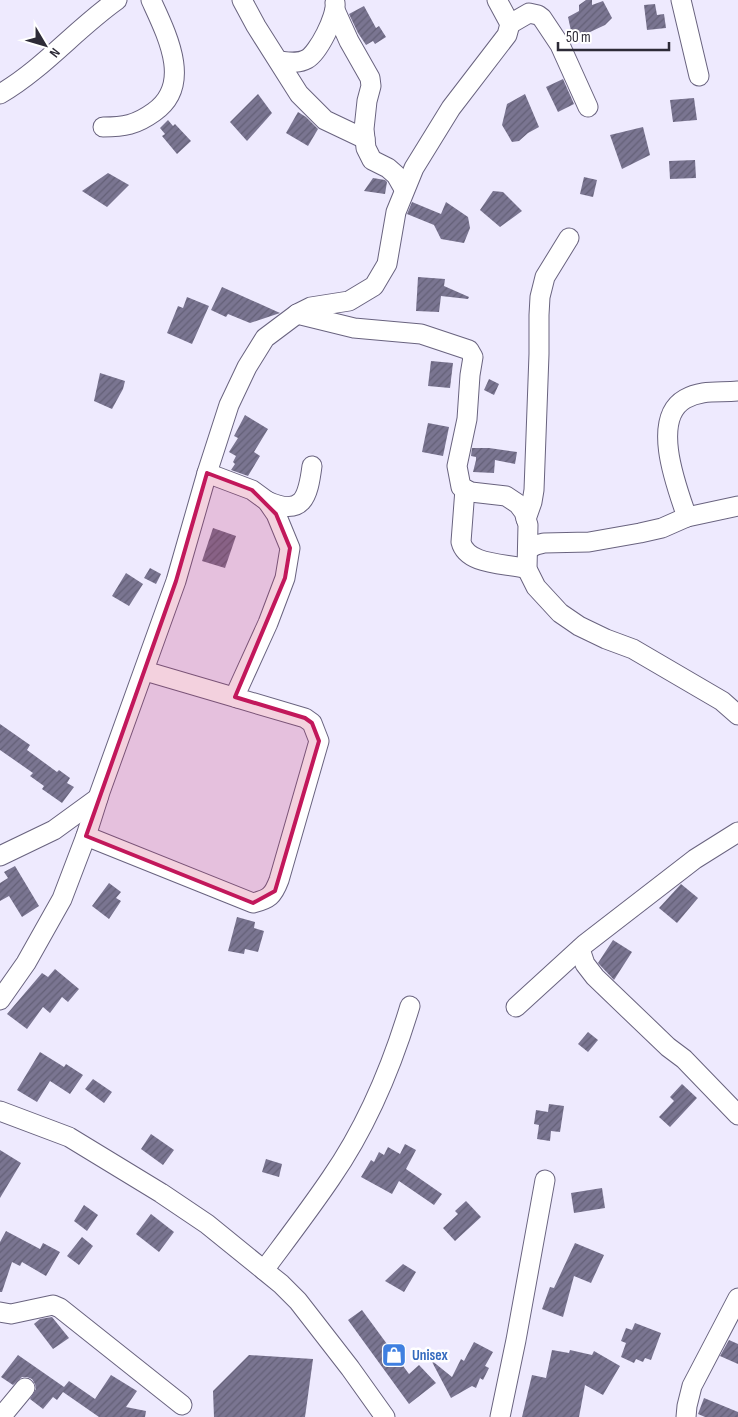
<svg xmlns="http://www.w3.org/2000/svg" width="738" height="1417" viewBox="0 0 738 1417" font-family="'Sofia Sans Condensed',sans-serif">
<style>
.building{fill:url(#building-hatch)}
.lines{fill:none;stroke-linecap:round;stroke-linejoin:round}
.minor-casing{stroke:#69637f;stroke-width:21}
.minor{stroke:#fff;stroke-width:19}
.marked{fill:#c2185b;fill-opacity:0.2;stroke:#c2185b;stroke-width:4;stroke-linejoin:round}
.labels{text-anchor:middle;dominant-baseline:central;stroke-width:5;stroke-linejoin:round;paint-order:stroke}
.shop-label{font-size:15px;font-weight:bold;fill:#366cbe;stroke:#fff;text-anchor:start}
</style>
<defs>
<pattern id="building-hatch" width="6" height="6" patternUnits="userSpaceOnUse" patternTransform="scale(1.25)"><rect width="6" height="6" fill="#7a7591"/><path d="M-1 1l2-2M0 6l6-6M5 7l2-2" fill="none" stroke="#646077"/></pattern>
</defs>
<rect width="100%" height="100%" fill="#eeeafe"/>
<g class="building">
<polygon points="586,0 592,0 592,5 603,1 612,18 605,25 573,40 568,17 579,11 579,5"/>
<polygon points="655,4 657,15 664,14 666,28 647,30 644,5"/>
<polygon points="364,6 376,28 379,26 386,37 375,44 373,41 366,45 358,33 349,14"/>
<polygon points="563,79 574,104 558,112 546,87"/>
<polygon points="258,94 272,113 247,141 230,122"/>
<polygon points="525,94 539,127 528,133 519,141 512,142 502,125 507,104"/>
<polygon points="694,98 697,120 673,122 670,100"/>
<polygon points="298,112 306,117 318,129 308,146 286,133"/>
<polygon points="168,120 173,126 175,124 191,141 177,154 162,136 165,134 160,128"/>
<polygon points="643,127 650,155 622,169 610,135"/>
<polygon points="695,160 696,178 670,179 669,161"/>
<polygon points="108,173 129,185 107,207 82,191"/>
<polygon points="584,177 597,180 593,197 580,194"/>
<polygon points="373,178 385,180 387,182 385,194 364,191"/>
<polygon points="493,191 503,192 522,211 500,227 480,210"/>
<polygon points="412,202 441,214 446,202 468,217 470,228 464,243 441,239 434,225 407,214"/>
<polygon points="418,277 445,279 444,286 469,297 468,299 441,296 439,312 416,311"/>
<polygon points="222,287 280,313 250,323 228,314 226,317 211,310"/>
<polygon points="187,297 209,306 192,344 167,333 178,306 183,308"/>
<polygon points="431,361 453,363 450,388 428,386"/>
<polygon points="100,373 125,381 123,389 112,409 94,401"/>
<polygon points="489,379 499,384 494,395 484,390"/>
<polygon points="245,415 268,429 254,452 260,456 248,476 231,470 235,464 233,462 236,456 229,452 238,438 234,436"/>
<polygon points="428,423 449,427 443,456 422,452"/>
<polygon points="472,448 489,448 517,452 515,464 495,460 494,473 473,472 476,460 476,457 471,456"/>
<polygon points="213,528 236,536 225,568 202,561"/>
<polygon points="150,568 161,574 156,584 144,578"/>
<polygon points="126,573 143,584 129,606 112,596"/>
<polygon points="0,724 30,745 27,750 57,772 59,770 70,778 67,783 74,787 62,803 42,789 44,786 30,776 33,773 0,750"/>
<polygon points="15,866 39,906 22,917 9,896 0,901 0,883 8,878 4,872"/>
<polygon points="109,883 121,892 116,898 121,901 109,919 92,906"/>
<polygon points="681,884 698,898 677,923 659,908"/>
<polygon points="237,917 255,922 254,928 264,931 258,952 245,949 244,954 228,951"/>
<polygon points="613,940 632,952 614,980 598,963"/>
<polygon points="55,969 79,989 68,1002 62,997 50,1013 43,1007 27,1029 7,1014 42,973 48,977"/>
<polygon points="588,1032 598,1040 588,1052 578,1044"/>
<polygon points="40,1052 64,1067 66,1064 83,1075 70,1094 50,1081 37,1102 17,1090"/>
<polygon points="93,1079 112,1092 104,1103 85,1089"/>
<polygon points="682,1084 697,1098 670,1127 659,1117 674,1101 670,1097"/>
<polygon points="549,1104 564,1106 560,1132 551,1131 550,1141 537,1139 539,1125 534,1124 536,1110 548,1112"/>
<polygon points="151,1134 174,1150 163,1165 141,1149"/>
<polygon points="405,1144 416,1150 406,1169 442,1194 434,1205 399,1181 392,1194 361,1177 371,1160 374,1162 379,1152 384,1155 388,1147 400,1154"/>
<polygon points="0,1150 21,1163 0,1198"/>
<polygon points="266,1159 282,1164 279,1177 262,1172"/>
<polygon points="602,1188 605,1208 574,1213 571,1193"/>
<polygon points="466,1201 481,1217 455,1241 443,1228 458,1214 455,1211"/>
<polygon points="84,1205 98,1215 87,1231 74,1221"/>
<polygon points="151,1214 174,1232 159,1252 136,1234"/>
<polygon points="6,1231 40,1249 43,1243 60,1252 46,1276 22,1262 20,1266 12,1262 2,1292 0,1292 0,1242"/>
<polygon points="82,1237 93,1246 79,1265 67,1256"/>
<polygon points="575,1243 604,1255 591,1283 574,1276 563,1317 542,1309 550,1287 554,1288"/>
<polygon points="403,1264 416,1272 404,1292 385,1281"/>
<polygon points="362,1310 409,1374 419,1365 436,1383 409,1404 348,1320"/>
<polygon points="52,1317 69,1338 53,1349 34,1324 40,1319"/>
<polygon points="635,1323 661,1333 651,1360 645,1358 643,1362 636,1359 634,1363 621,1357 626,1343 621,1341 626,1328 632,1330"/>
<polygon points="729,1340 738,1344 738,1364 720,1356"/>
<polygon points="474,1342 493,1352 485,1366 489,1368 483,1380 480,1378 476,1388 472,1386 451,1398 431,1360 452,1377 461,1359 464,1361"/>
<polygon points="552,1350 569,1353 570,1350 592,1355 594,1351 620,1366 603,1395 585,1385 579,1417 522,1417 532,1375 546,1378"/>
<polygon points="18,1355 64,1387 69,1381 95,1399 111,1375 137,1391 126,1407 146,1411 145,1417 99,1417 63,1392 57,1400 53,1397 43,1409 30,1399 36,1389 35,1384 32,1379 27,1377 22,1377 13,1385 1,1377"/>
<polygon points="249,1355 313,1359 305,1417 214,1417 213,1391"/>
<polygon points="704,1398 738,1412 738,1417 705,1417 698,1414"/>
</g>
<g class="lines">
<defs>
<g id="minor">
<polyline points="242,0 256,26 299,94 325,120 365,139"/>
<polyline points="681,0 699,76"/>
<polyline points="335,10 349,41 370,78 371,86 367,101 364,129 366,148 372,160 388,168 396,175 404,189"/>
<polyline points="510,24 529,13 538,15 542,18 560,45 588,107"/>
<path d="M279,61c10,1 19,3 28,-2 11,-6 30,-43 28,-56"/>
<path d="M0,94c43,-25 76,-65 117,-94"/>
<path d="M103,127c21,0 33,-2 51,-15 39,-27 13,-77 -3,-112"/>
<polyline points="297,314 354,328 421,334 469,350 473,357 470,375 467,419 457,466 461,487 471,492 506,496 518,504 524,512 528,525 527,569 536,587 560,613 579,626 606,639 633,649 722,701 738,715"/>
<path d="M465,489l-4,53c6,24 46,21 66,27"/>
<path d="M267,501c36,16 41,-4 45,-35"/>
<path d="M687,517c-10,-29 -37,-98 -2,-118 17,-10 35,-6 53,-8"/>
<polyline points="526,519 532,502 534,490 539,354 539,315 540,297 545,277 569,238"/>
<polyline points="528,549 536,545 544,543 589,542 640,533 662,528 687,517 738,506"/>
<polyline points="145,671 237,698"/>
<path d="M86,836l167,67c16,-4 20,-7 26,-23l40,-139 -7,-18 -7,-5 -68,-20 1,-9 30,-66 17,-45 5,-30 -14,-34 -9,-13 -15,-11 -45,-17"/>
<polyline points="0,856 54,830 98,798"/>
<polyline points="580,949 585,964 595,977 668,1047 684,1059 738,1115"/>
<polyline points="0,1000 26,963 62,899 86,836 100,792 176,581 207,473 229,405 247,367 265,338 297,314 311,307 349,301 374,286 387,264 396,212 414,168 451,108 507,35 510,24 497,0"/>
<polyline points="516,1007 585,944 695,859 738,832"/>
<polyline points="0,1111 69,1137 161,1193 207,1224 281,1284 298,1301 350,1368 385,1417"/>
<path d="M264,1270c23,-31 46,-61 67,-92 36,-52 61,-112 79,-172"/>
<polyline points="0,1312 11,1314 53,1305 60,1308 182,1405"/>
<polyline points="1,1417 25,1388"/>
<polyline points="500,1417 516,1340 545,1180"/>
<polyline points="686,1417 687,1406 692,1386 738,1298"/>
</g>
</defs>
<use href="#minor" class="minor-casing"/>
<use href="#minor" class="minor"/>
</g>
<path class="marked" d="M207,473l45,17 24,24 14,34 -5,30 -50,119 70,21 7,5 7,18 -44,150 -22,12 -167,-67 90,-255z"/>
<defs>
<symbol id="shop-square" viewBox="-11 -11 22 22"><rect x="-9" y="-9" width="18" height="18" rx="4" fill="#3f7fe0" stroke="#fff"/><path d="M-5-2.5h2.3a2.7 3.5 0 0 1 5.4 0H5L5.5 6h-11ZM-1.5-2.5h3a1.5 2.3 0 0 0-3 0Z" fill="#fff"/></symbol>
</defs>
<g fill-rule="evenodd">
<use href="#shop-square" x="380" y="1341" width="28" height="28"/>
</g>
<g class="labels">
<g class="shop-label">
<text x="412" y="1355">Unisex</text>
</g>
</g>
<g transform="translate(45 45) rotate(128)" stroke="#ffffff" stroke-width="4" paint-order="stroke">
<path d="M0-4L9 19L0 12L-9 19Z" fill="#2d2b37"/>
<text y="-8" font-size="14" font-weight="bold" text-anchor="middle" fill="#2d2b37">N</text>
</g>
<path d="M558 42v8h111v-8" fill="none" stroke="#2d2b37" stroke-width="2.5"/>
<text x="566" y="42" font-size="15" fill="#2d2b37" stroke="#ffffff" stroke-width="4" paint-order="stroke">50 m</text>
</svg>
